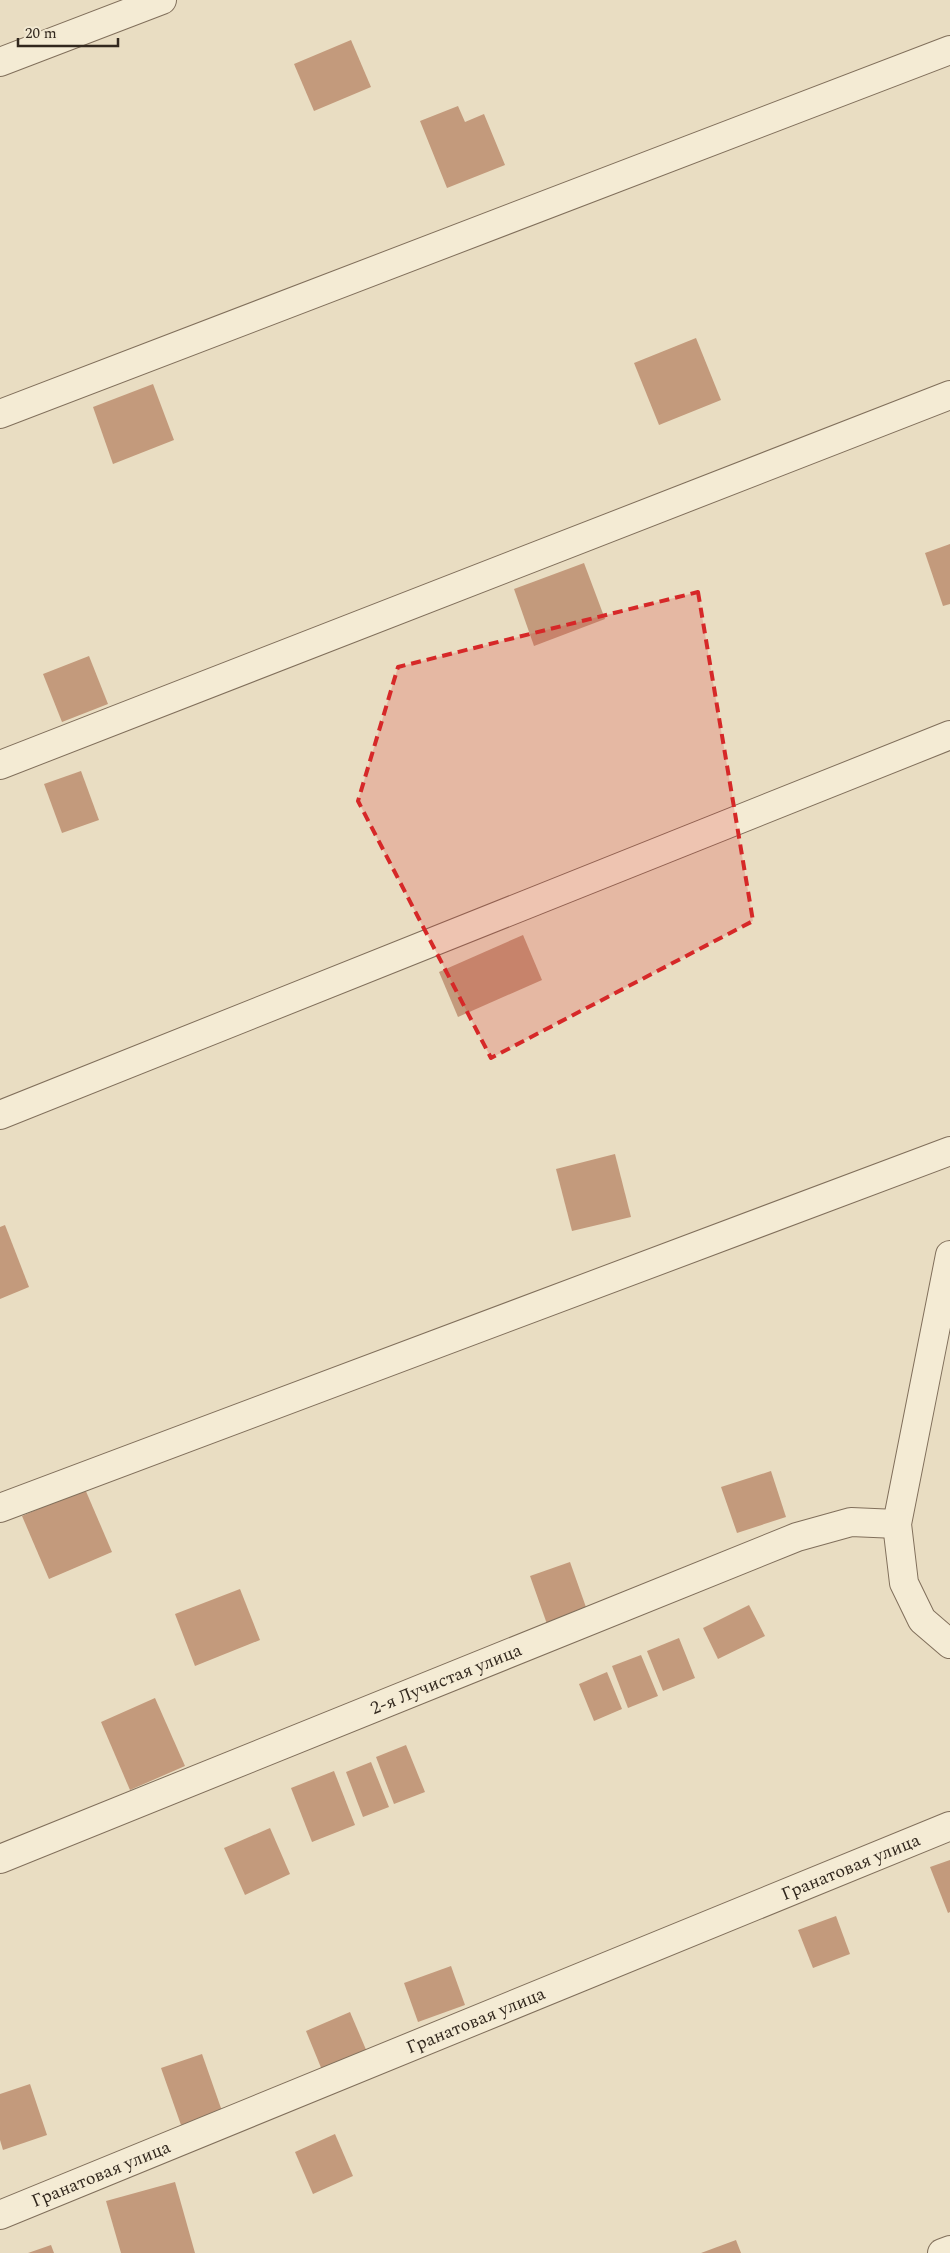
<svg xmlns="http://www.w3.org/2000/svg" width="950" height="2253" viewBox="0 0 950 2253" font-family="Spectral,serif">
<style>
.building{fill:#c39a7c}
.lines{fill:none;stroke-linecap:round;stroke-linejoin:round}
.street-casing{stroke:#806f5b;stroke-width:30}
.street{stroke:#f4ebd4;stroke-width:28}
.marked{fill:#d62828;fill-opacity:0.2;stroke:#d62828;stroke-width:4;stroke-dasharray:10 6;stroke-linejoin:round}
.labels{text-anchor:middle;dominant-baseline:central;stroke-width:4.5;stroke-linejoin:round;paint-order:stroke}
.street-label{font-size:18px;fill:#32281e;stroke:#f1e8d1}
</style>
<rect width="100%" height="100%" fill="#e9ddc2"/>
<g class="building">
<polygon points="351,40 371,87 314,111 294,64"/>
<polygon points="458,106 465,122 484,114 505,165 447,188 420,121"/>
<polygon points="696,338 721,400 659,425 634,363"/>
<polygon points="153,384 174,440 113,464 93,407"/>
<polygon points="950,544 950,604 943,606 925,553"/>
<polygon points="584,563 605,619 534,646 514,589"/>
<polygon points="89,656 108,704 62,722 43,674"/>
<polygon points="81,771 99,820 62,833 44,784"/>
<polygon points="523,935 542,980 458,1017 439,972"/>
<polygon points="615,1154 631,1217 572,1231 556,1169"/>
<polygon points="5,1225 29,1287 0,1299 0,1227"/>
<polygon points="771,1471 786,1517 737,1533 721,1487"/>
<polygon points="85,1489 112,1552 49,1579 22,1516"/>
<polygon points="570,1562 587,1610 547,1624 530,1576"/>
<polygon points="240,1589 260,1640 195,1666 175,1614"/>
<polygon points="749,1605 765,1636 718,1659 703,1628"/>
<polygon points="679,1638 695,1678 663,1691 647,1651"/>
<polygon points="641,1655 658,1696 628,1708 612,1666"/>
<polygon points="607,1672 622,1709 594,1721 579,1684"/>
<polygon points="155,1698 185,1766 130,1790 101,1722"/>
<polygon points="406,1745 425,1792 394,1804 376,1757"/>
<polygon points="371,1762 389,1807 363,1817 346,1772"/>
<polygon points="334,1771 355,1825 312,1842 291,1788"/>
<polygon points="270,1828 290,1874 245,1895 224,1848"/>
<polygon points="950,1860 950,1912 948,1913 930,1867"/>
<polygon points="836,1916 850,1954 813,1968 798,1930"/>
<polygon points="451,1966 465,2005 418,2022 404,1983"/>
<polygon points="350,2012 367,2052 322,2070 306,2031"/>
<polygon points="202,2054 222,2111 181,2125 161,2068"/>
<polygon points="30,2084 47,2135 3,2150 0,2140 0,2094"/>
<polygon points="335,2134 353,2176 313,2194 295,2152"/>
<polygon points="175,2182 195,2253 121,2253 106,2201"/>
<polygon points="736,2240 741,2253 701,2253"/>
<polygon points="51,2245 54,2253 28,2253"/>
</g>
<g class="lines">
<defs>
<g id="street">
<polyline points="0,62 162,0"/>
<polyline points="0,414 950,50"/>
<polyline points="0,765 950,395"/>
<polyline points="0,1115 950,735"/>
<polyline points="950,1255 897,1524 904,1583 922,1620 950,1644"/>
<polyline points="0,1508 950,1151"/>
<path id="s1" d="M0,1859l797,-322 54,-15 46,2"/>
<path id="s2" d="M0,2215l950,-389"/>
<polyline points="942,2253 950,2250"/>
</g>
</defs>
<use href="#street" class="street-casing"/>
<use href="#street" class="street"/>
</g>
<path class="marked" d="M698,592l55,329 -262,137 -133,-257 40,-134z"/>
<g class="labels">
<g class="street-label">
<text stroke="none"><textPath href="#s1" startOffset="481">2-я Лучистая улица</textPath></text>
<text stroke="none"><textPath href="#s2" startOffset="919">Гранатовая улица</textPath></text>
<text stroke="none"><textPath href="#s2" startOffset="514">Гранатовая улица</textPath></text>
<text stroke="none"><textPath href="#s2" startOffset="109">Гранатовая улица</textPath></text>
</g>
</g>
<path d="M18 38v8h100v-8" fill="none" stroke="#32281e" stroke-width="2.5"/>
<text x="25" y="38" font-size="15" fill="#32281e" stroke="#f1e8d1" stroke-width="4" paint-order="stroke">20 m</text>
</svg>
